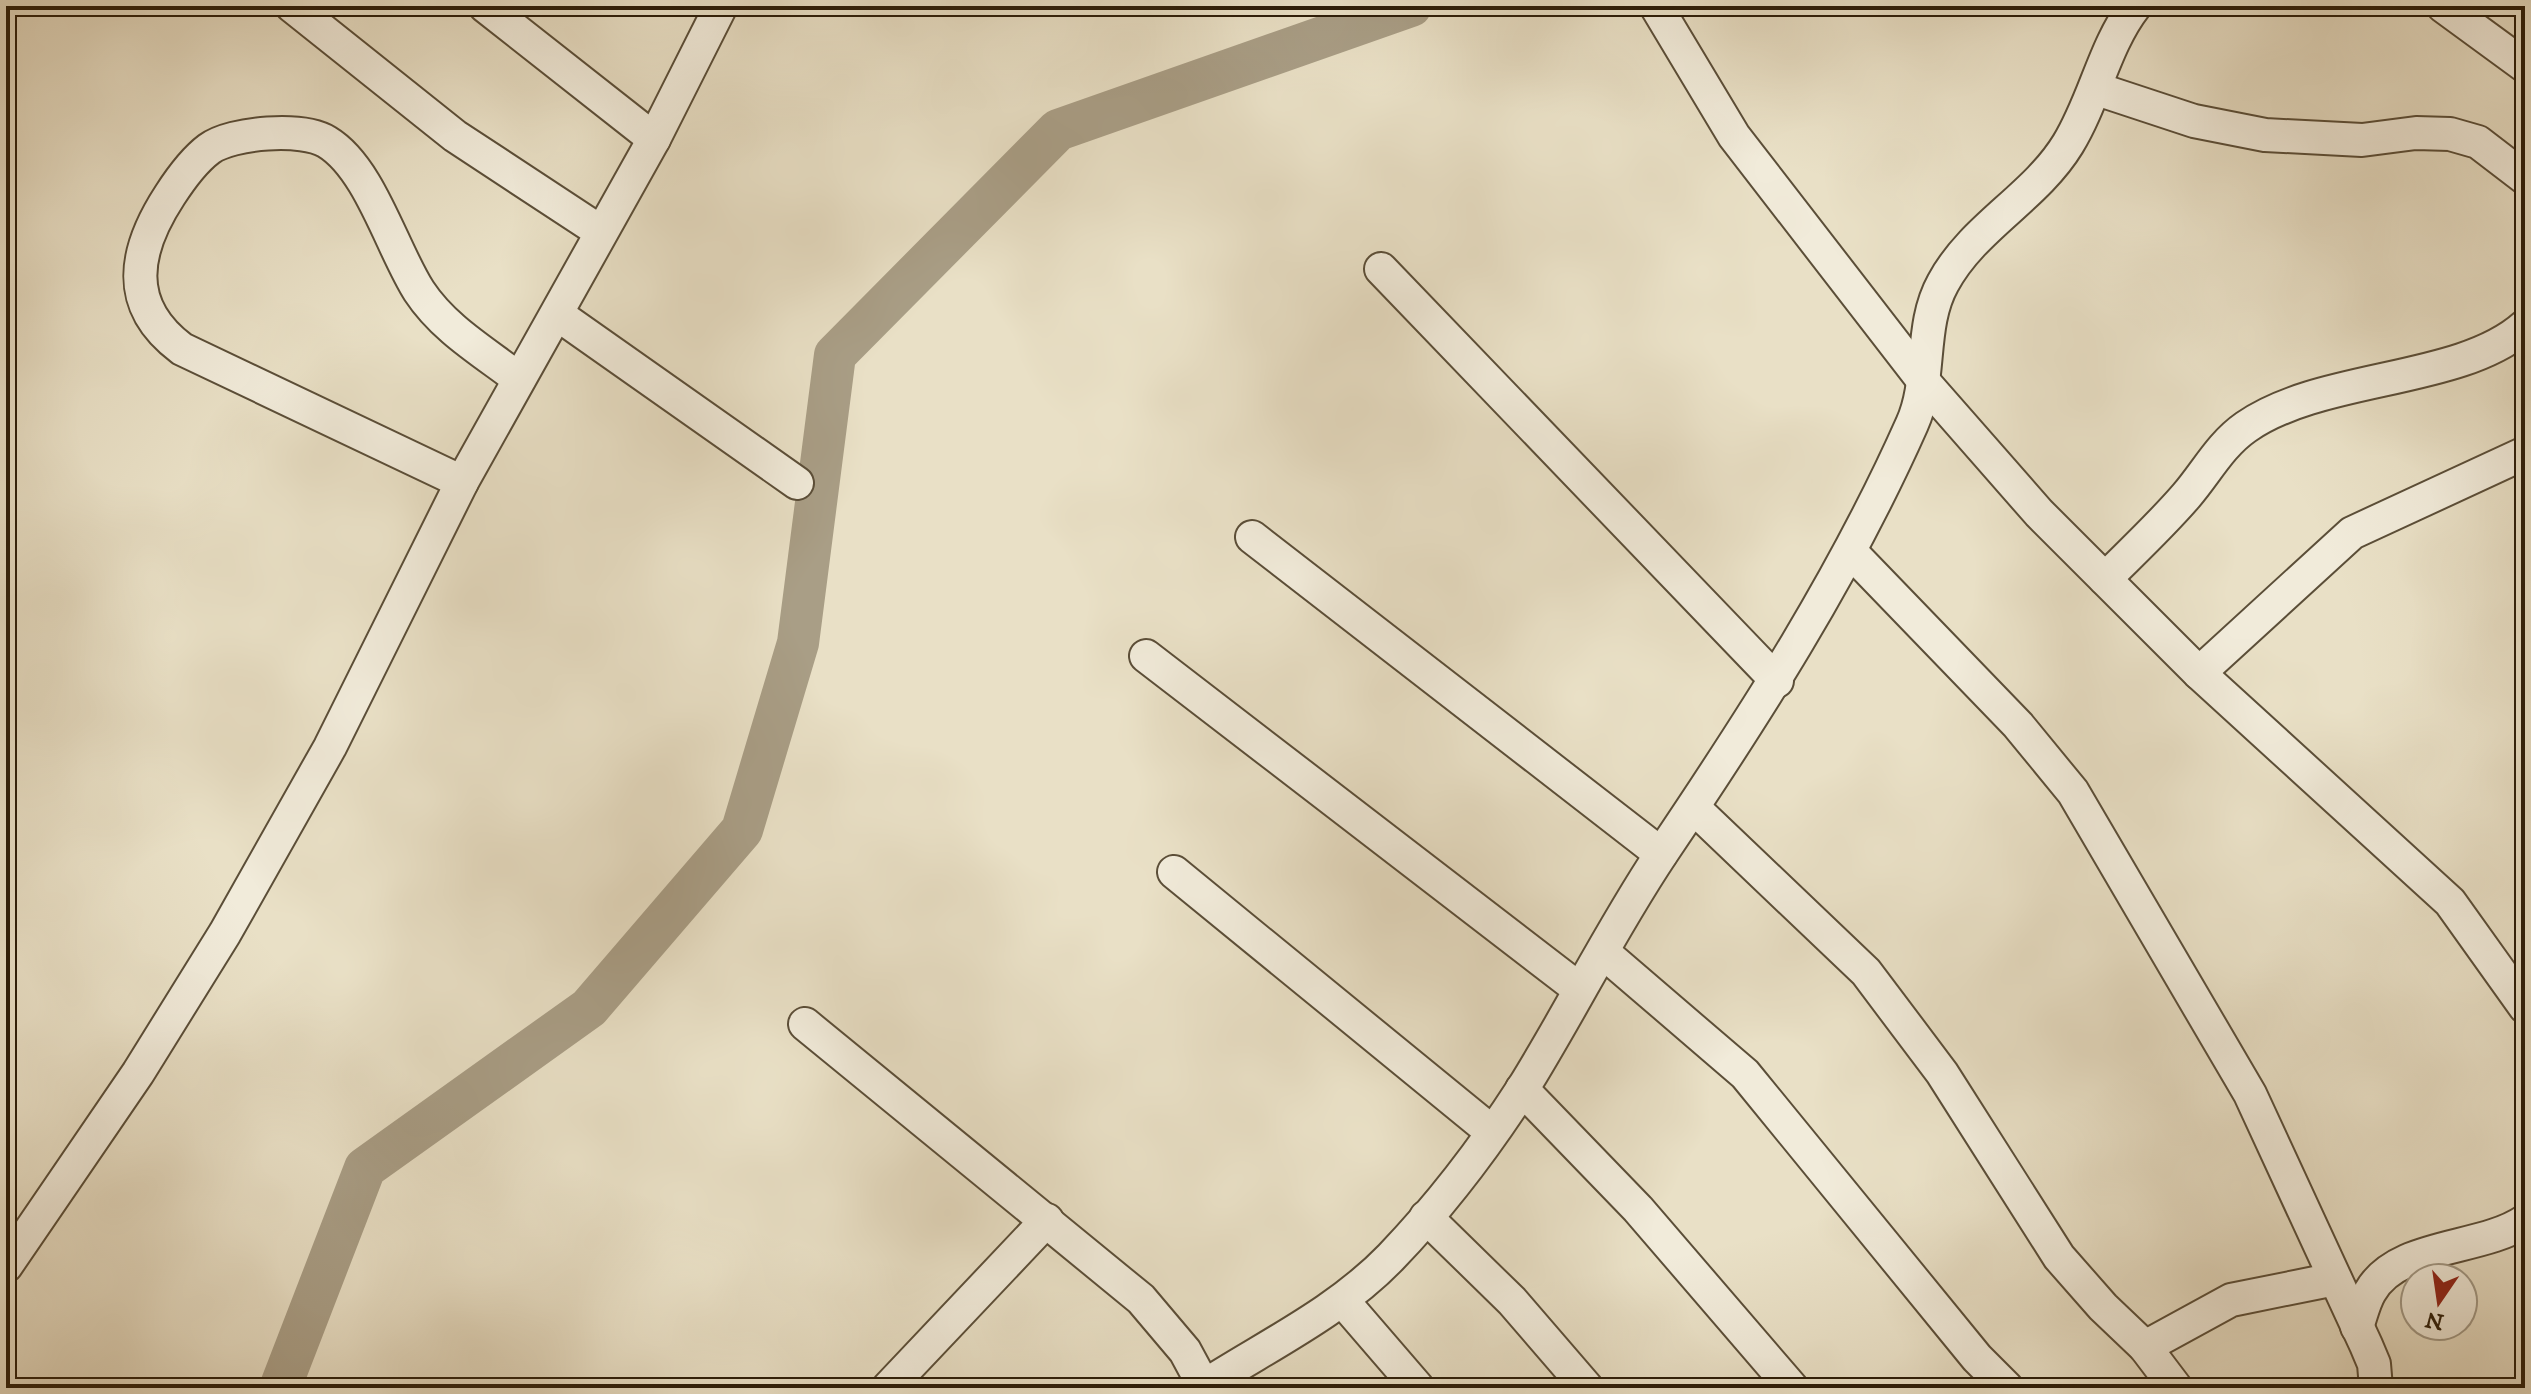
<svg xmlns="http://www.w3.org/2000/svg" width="2531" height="1394" viewBox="0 0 2531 1394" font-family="'IM FELL DW Pica',serif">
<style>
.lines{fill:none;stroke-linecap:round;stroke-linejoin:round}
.river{stroke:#a99e86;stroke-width:42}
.minor-casing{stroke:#5b4e38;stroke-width:36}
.minor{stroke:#f1ebda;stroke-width:32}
</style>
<rect width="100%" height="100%" fill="#e9e0c6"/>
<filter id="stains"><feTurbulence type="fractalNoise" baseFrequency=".0025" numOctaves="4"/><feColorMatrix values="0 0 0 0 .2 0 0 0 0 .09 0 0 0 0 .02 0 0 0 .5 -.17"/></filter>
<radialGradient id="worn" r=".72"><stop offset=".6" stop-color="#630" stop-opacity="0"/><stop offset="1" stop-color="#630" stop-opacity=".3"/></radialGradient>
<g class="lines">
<polyline class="river" points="280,1388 365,1168 589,1008 742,830 798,643 835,355 1058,130 1411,6"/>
<defs>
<g id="minor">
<polyline points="292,6 455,136 601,232"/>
<polyline points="485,6 654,139"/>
<polyline points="1656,6 1734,136 1925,383 2039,513 2199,673 2450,902 2525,1007"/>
<polyline points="2443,6 2525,66"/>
<polyline points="2097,89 2194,121 2265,135 2362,140 2416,133 2450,134 2478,142 2525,178"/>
<polyline points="1381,269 1777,681"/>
<polyline points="557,314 797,483"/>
<path d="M462,482l-280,-133c-59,-44 -48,-99 -12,-154 11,-17 23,-34 39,-46 23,-17 94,-22 118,-7 43,26 65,107 92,149 25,38 65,61 100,88"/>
<polyline points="1252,537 1661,854"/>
<polyline points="1850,551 2018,725 2073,792 2250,1094 2366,1345 2374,1364 2376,1388"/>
<path d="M2105,579c27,-27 56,-54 81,-83 20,-23 34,-51 60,-69 76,-53 214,-43 279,-101"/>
<polyline points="1146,656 1579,989"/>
<polyline points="2199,673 2352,533 2525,453"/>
<polyline points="1695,809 1866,972 1942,1073 2059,1257 2103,1307 2145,1347 2176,1388"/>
<polyline points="1174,872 1492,1132"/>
<polyline points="1604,953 1745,1074 1977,1358 2007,1388"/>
<polyline points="805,1024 1141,1299 1185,1351 1205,1388"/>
<polyline points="1522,1089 1638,1209 1792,1388"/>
<polyline points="1426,1217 1512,1301 1587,1388"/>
<polyline points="6,1266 138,1073 225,933 330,747 462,482 654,139 721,6"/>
<polyline points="1343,1301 1418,1388"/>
<path d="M2357,1327c4,-11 7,-25 13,-35 27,-49 111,-41 155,-71"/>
<polyline points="2145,1347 2231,1300 2335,1279"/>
<polyline points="888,1388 1047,1220"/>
<path d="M1201,1388c65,-42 136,-75 190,-131 48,-50 94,-110 132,-169 48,-77 88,-159 139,-235 93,-138 182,-276 250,-429 20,-44 7,-98 31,-141 30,-56 92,-85 125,-139 27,-44 36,-98 67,-138"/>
</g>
</defs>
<use href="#minor" class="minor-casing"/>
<use href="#minor" class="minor"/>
</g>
<rect width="2531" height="1394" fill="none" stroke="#e9e0c6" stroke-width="32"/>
<rect x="8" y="8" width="2515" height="1378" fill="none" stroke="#2c1d09" stroke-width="4"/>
<rect x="16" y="16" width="2499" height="1362" fill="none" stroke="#2c1d09" stroke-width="2"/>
<g transform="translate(2439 1302) rotate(193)"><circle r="38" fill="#f1ebda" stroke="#a29986" stroke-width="2"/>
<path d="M0-6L14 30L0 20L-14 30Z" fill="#8f2418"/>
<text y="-12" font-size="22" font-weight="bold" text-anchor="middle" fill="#2c1d09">N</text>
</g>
<rect width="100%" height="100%" filter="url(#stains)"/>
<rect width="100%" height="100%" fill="url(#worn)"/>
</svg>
